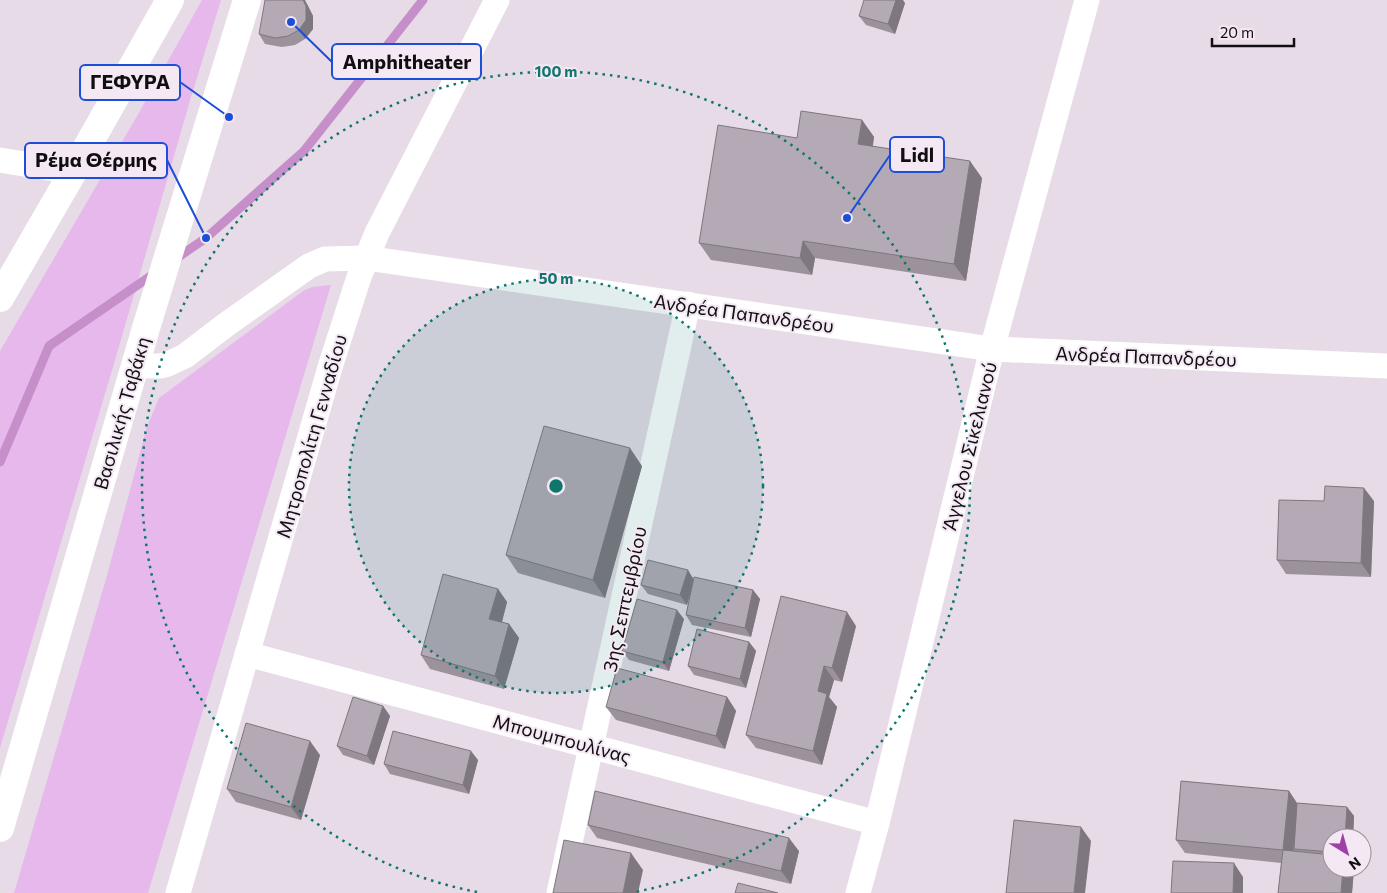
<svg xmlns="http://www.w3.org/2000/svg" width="1387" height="893" viewBox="0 0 1387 893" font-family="Commissioner,sans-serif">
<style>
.green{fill:#e7b8eb}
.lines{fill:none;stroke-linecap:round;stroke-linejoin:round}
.stream{stroke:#c68fca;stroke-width:9}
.street{stroke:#fff;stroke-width:25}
.secondary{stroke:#fff;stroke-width:28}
.wall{fill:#9b929c}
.shaded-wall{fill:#7e777f}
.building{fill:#b4aab5;stroke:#7e777f}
.ring{fill:none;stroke:#0f766e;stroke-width:2.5;stroke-dasharray:2.5 5}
.labels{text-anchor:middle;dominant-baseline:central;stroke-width:4;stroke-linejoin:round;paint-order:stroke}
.street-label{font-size:19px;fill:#110e11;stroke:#f3e8f3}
.centre{fill:#0f766e;stroke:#f3e8f3;stroke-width:2.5}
.ring-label{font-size:15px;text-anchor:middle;font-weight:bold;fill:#0f766e;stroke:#f3e8f3;stroke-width:4;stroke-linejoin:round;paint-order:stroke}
.leader{fill:none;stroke:#1d4ed8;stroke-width:2}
.callout-dot{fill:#1d4ed8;stroke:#f3e8f3;stroke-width:2}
.callout{fill:#f3e8f3;stroke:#1d4ed8;stroke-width:2}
.callout-label{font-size:20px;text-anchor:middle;font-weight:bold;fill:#110e11}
</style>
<rect width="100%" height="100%" fill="#e6dbe6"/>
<g class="green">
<polygon points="202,0 221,0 191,97 118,350 0,748 0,351 140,111"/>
<polygon points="331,285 148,893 14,893 106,579 147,427 159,398 303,291 312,287"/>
</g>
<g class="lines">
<g class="stream">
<polyline points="174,260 206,238 304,151 423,0"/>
<polyline points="0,462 49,346 155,273"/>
</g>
<g class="street">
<polyline points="0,160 73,172"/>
<polyline points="135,366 160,366 168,364 185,356 227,324 309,266 325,259 366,258 992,349 1387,366"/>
<polyline points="247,654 877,823"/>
<polyline points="178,893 331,364 359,277 377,233 497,0"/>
<polyline points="559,893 688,304"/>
<polyline points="858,893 877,823 992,349 1087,0"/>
</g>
<g class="secondary">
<polyline points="0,298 73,172 170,0"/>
<polyline points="0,828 146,328 247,0"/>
</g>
</g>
<g class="wall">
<polygon points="905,3 895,34 866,25 859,16"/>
<polygon points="307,4 313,16 313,29 305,39 295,45 282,47 265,44 259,34"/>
<polygon points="862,120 874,137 873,146 982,178 966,281 815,258 812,275 711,260 699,243 797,138"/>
<polygon points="642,466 605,598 518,573 506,555"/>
<polygon points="1324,501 1374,501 1371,577 1286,574 1277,560"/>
<polygon points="694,579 753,590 760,599 751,637 692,625 686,615 692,586 687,605 648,594 641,585"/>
<polygon points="498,589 507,602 502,622 509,624 519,638 504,689 430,669 421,655"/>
<polygon points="684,619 669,671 629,660 622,651"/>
<polygon points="856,626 842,682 834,680 829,697 837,707 822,765 756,748 746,735"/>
<polygon points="749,642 756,651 746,688 694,675 688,666"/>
<polygon points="727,697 736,711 725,749 616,720 606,707"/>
<polygon points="383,706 390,716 374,765 343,755 337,746"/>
<polygon points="320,755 301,820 236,802 227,789"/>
<polygon points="478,760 469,794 390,774 384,764"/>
<polygon points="1181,781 1289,791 1297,803 1347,807 1354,816 1353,838 1332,838 1332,868 1353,868 1354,869 1352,893 1278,893 1281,863 1185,853 1176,840"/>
<polygon points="588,825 799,851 791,884 597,838"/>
</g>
<g class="shaded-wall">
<polygon points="303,0 305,0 313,16 313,29 305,39 299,30"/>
<polygon points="896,0 903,0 905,3 895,34 888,24"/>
<polygon points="862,120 874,137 870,161 858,144"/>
<polygon points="970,161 982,178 966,281 954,264"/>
<polygon points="803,241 815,258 812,275 800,258"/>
<polygon points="630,448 642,466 605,598 593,580"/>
<polygon points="1364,488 1374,501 1371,577 1361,563"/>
<polygon points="688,570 694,580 687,605 680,595"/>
<polygon points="498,589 507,602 499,633 489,619"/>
<polygon points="753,590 760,599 751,637 745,628"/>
<polygon points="677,610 684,619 669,671 663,662"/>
<polygon points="847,612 856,626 842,682 832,668"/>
<polygon points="509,624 519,638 504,689 495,676"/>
<polygon points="749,642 756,651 746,688 740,679"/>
<polygon points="824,666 834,680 829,697 837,707 822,765 813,751 818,691"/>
<polygon points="727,697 736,711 725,749 716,736"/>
<polygon points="383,706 390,716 374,765 367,756"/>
<polygon points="310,741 320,755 301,820 291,807"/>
<polygon points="471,751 478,760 469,794 463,785"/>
<polygon points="1289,791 1298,805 1292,864 1283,850"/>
<polygon points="1347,807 1354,816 1353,838 1345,838"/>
<polygon points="1081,827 1091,841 1085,893 1074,893"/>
<polygon points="789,838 799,851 791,884 781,871"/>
<polygon points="631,853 643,870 638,893 623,893"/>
<polygon points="1234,863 1243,877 1243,893 1233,893"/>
<polygon points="1343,868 1353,868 1354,869 1352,893 1341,893"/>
</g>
<g class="building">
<polygon points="265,0 303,0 306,6 306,20 299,30 288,36 275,38 259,34"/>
<polygon points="864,0 896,0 888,24 859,16"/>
<polygon points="801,111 862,120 858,144 970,161 954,264 803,241 800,258 699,243 718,125 797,138"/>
<polygon points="544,426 630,448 593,580 506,555"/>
<polygon points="1325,486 1364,488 1361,563 1277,560 1279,500 1324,501"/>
<polygon points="648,560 688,570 680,595 641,585"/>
<polygon points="443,574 498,589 489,619 509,624 495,676 421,655"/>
<polygon points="694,577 753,590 745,628 686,615"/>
<polygon points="781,596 847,612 832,668 824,666 818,691 827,694 813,751 746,735"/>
<polygon points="637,599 677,610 663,662 622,651"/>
<polygon points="697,629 749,642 740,679 688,666"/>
<polygon points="617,668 727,697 716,736 606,707"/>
<polygon points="353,697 383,706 367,756 337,746"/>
<polygon points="246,723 310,741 291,807 227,789"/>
<polygon points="393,731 471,751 463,785 384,764"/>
<polygon points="1181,781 1289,791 1283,850 1176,840"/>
<polygon points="595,791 789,838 781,871 588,825"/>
<polygon points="1297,803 1347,807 1345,838 1332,838 1332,852 1294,849"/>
<polygon points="1014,820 1081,827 1074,893 1006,893"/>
<polygon points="564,840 631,853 623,893 553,893"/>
<polygon points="1283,850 1332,855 1332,868 1343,868 1341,893 1278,893"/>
<polygon points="1173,861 1234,863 1233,893 1171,893"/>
<polygon points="738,883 778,893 735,893"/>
</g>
<circle cx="556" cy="486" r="207" fill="#0f766e" fill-opacity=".12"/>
<g class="ring">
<circle cx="556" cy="486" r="207"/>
<path d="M477 892A414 414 0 1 1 635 892"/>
</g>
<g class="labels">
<g class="street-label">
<text transform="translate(744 313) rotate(8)">Ανδρέα Παπανδρέου</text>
<text transform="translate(1146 356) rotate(2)">Ανδρέα Παπανδρέου</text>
<text transform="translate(121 413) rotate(-74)">Βασιλικής Ταβάκη</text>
<text transform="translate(311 436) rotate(-74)">Μητροπολίτη Γενναδίου</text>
<text transform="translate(969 446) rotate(-76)">Άγγελου Σικελιανού</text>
<text transform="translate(624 599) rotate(-78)">3ης Σεπτεμβρίου</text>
<text transform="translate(562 738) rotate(15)">Μπουμπουλίνας</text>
</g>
</g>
<circle cx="556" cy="486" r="8" class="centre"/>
<g class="ring-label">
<text x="556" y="77">100 m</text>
<text x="556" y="284">50 m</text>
</g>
<path class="leader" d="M291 22L332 62M229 117L180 82M847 218L890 155M206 238L167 160"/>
<g class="callout-dot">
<circle cx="291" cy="22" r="5"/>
<circle cx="229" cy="117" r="5"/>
<circle cx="847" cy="218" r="5"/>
<circle cx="206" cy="238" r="5"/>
</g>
<g class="callout">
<rect x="332" y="44" width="149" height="35" rx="5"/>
<rect x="80" y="65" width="100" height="35" rx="5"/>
<rect x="890" y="137" width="54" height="35" rx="5"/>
<rect x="25" y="143" width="142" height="35" rx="5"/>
</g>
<g class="callout-label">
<text x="407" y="69">Amphitheater</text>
<text x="130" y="89">ΓΕΦΥΡΑ</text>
<text x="917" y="162">Lidl</text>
<text x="96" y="167">Ρέμα Θέρμης</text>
</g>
<g transform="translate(1347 853) rotate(143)"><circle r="24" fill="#f3e8f3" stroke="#999199"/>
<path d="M0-4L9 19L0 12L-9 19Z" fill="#9f40a8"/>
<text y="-8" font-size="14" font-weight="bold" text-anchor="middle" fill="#110e11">N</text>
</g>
<path d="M1212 38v8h82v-8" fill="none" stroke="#110e11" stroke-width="2.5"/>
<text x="1220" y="38" font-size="15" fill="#110e11" stroke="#f3e8f3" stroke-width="4" paint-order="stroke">20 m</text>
</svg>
